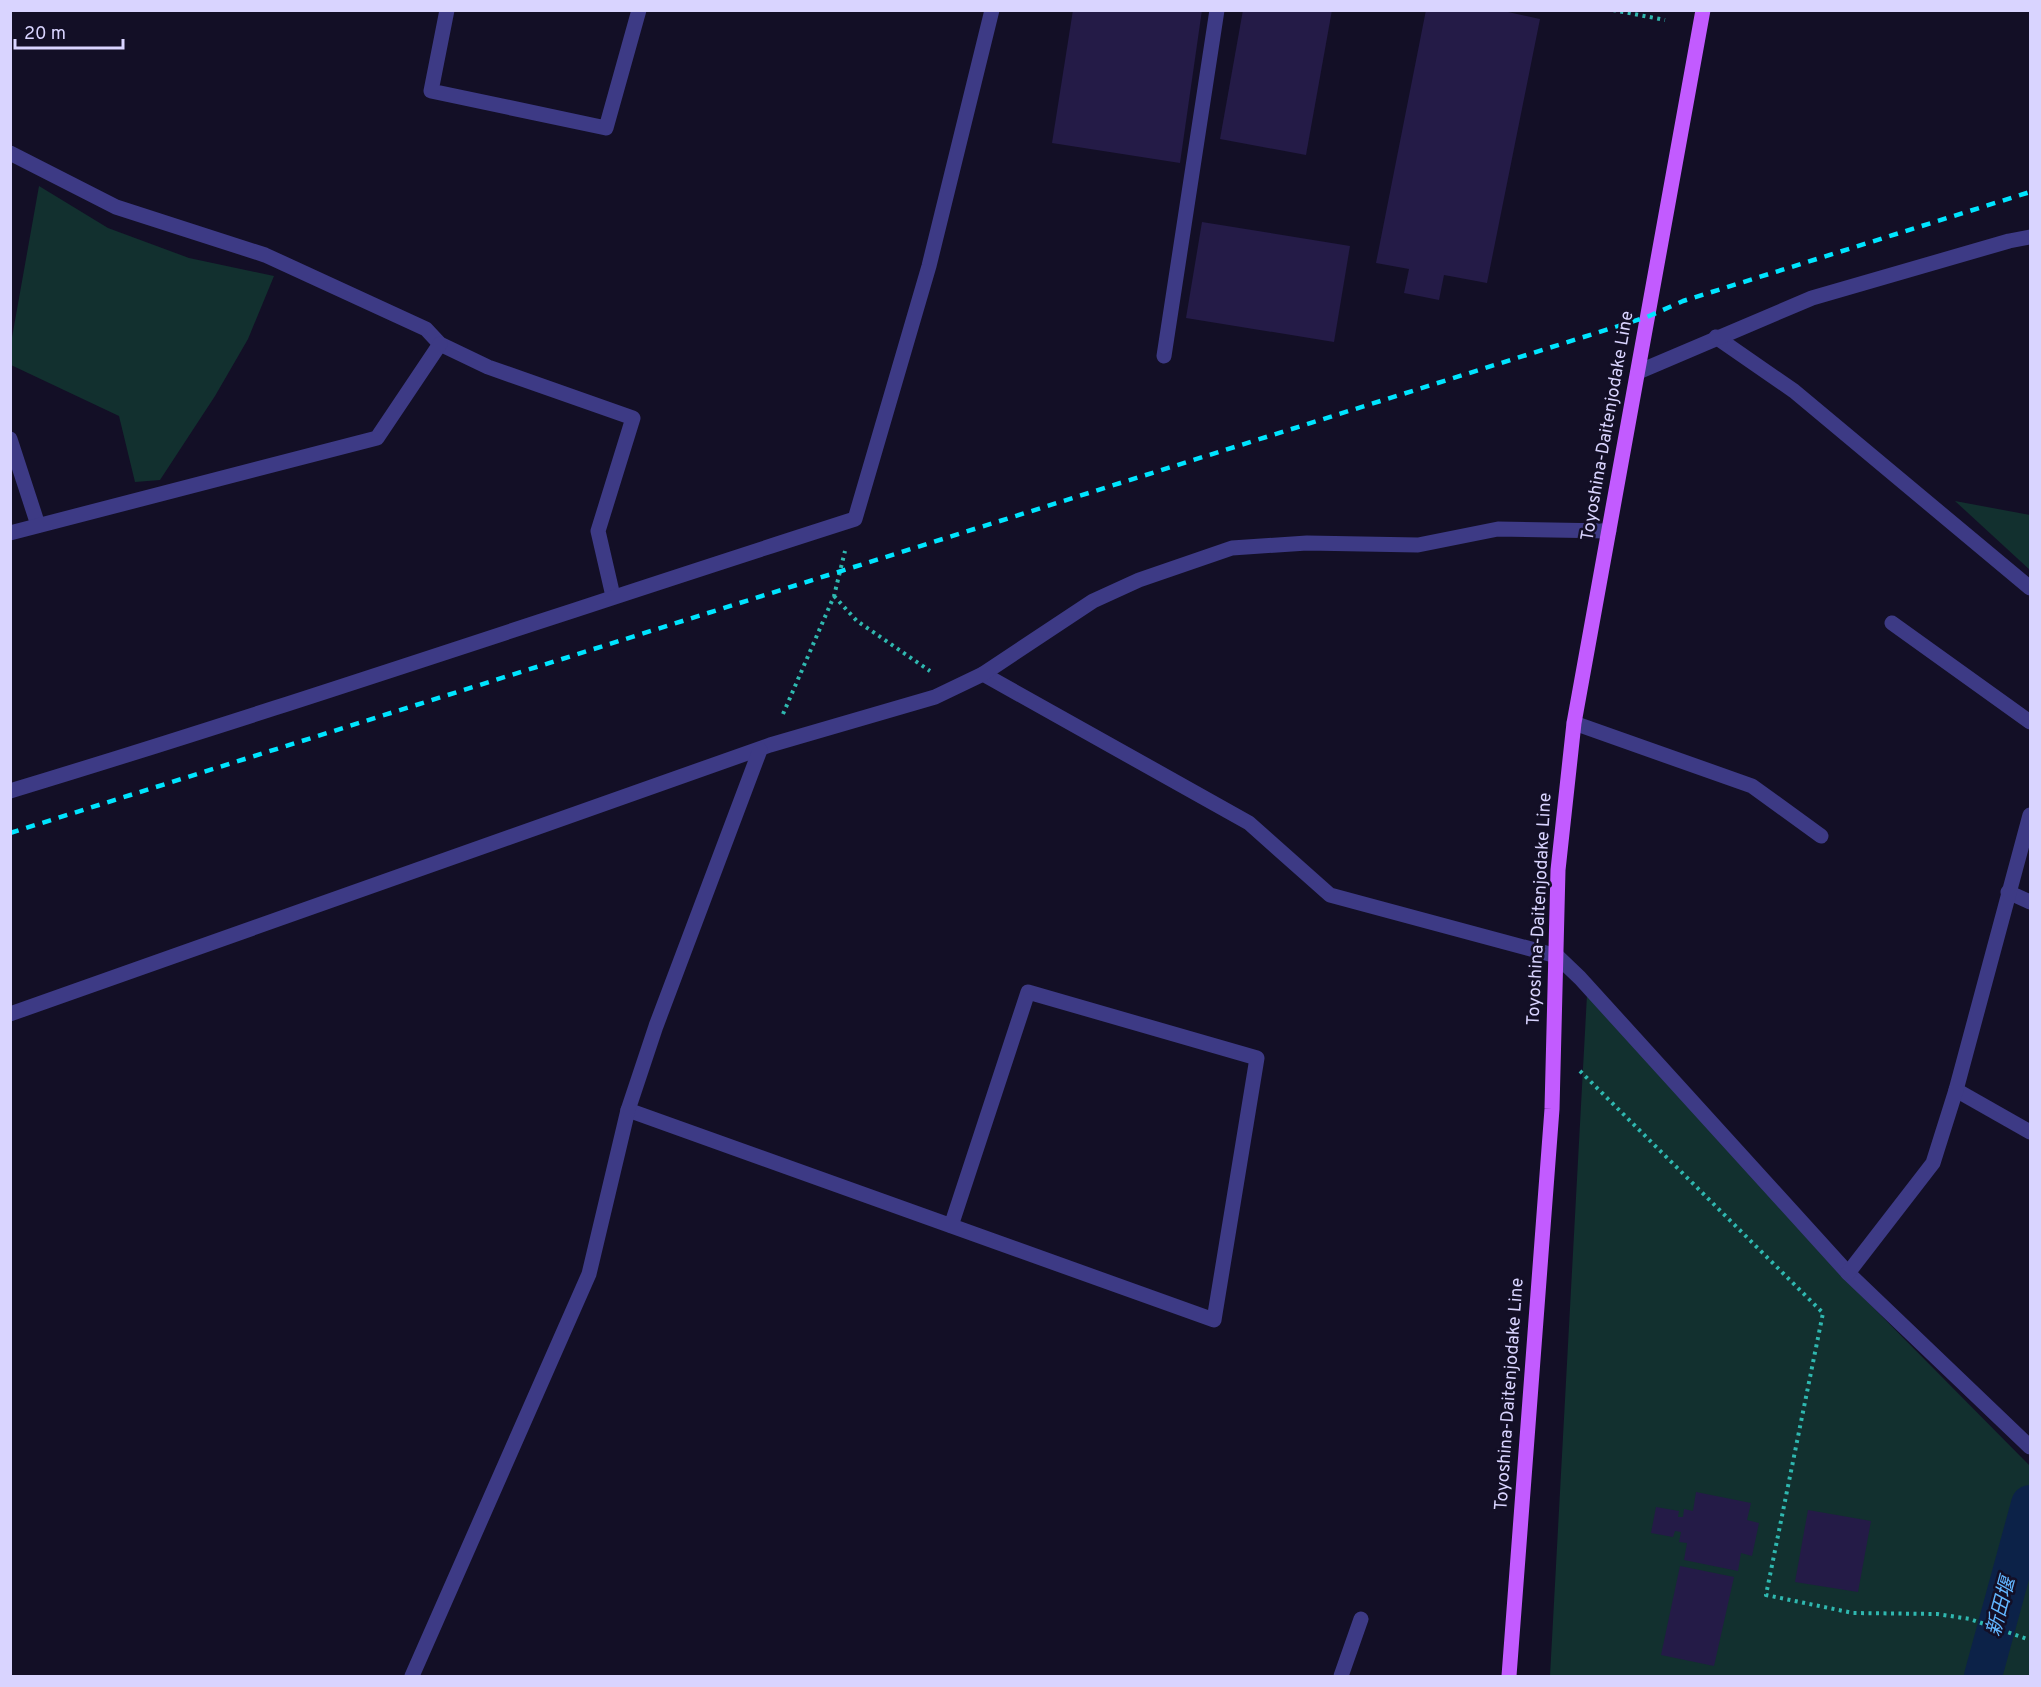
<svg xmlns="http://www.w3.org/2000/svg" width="2041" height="1687" viewBox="0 0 2041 1687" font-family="Overpass,'Noto Sans JP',sans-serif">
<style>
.green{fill:#12302f}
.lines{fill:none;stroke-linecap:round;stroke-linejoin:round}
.canal{stroke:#0c2248;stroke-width:38}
.building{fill:#241b47}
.path{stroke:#2fb8b0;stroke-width:4;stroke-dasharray:3 4.5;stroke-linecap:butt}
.minor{stroke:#3d3a85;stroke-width:15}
.major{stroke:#c25bff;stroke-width:15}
.rail{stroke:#00e5ff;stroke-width:4.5;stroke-dasharray:9 8;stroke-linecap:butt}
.labels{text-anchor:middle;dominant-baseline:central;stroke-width:5;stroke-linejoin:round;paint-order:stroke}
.street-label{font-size:18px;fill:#d9d4ff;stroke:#130f26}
.water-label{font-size:20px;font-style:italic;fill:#62b6ff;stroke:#130f26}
</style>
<rect width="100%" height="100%" fill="#130f26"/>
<g class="green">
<polygon points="39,186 108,228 189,258 274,276 248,339 215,396 160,480 135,482 119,416 11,365 11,343"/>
<polygon points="1955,501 2030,515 2030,570"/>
<polygon points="1587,995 1847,1281 2030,1466 2030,1676 1550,1676"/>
</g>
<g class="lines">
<polyline class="canal" points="1983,1676 2030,1504"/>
</g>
<g class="building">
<polygon points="1073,10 1202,10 1180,163 1052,143"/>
<polygon points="1243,10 1332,10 1306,155 1220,139"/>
<polygon points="1426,10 1499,10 1540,19 1487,283 1444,275 1439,300 1404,293 1409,269 1376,263"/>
<polygon points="1202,222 1350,246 1334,342 1186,318"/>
<polygon points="1696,1492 1751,1503 1747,1520 1759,1523 1752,1556 1741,1553 1738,1571 1684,1560 1687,1543 1679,1542 1681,1532 1675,1531 1673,1537 1651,1533 1656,1507 1679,1511 1678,1517 1683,1517 1684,1509 1693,1511"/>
<polygon points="1808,1510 1871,1521 1858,1592 1795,1582"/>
<polygon points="1680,1566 1734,1577 1714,1666 1661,1655"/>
</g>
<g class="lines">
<g class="path">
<polyline points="1613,10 1665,20"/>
<polyline points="834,596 857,621 930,671"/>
<polyline points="783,714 834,596 845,551"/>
<polyline points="1580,1071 1823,1313 1766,1595 1853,1613 1937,1614 1970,1619 2030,1640"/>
</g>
<g class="minor">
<polyline points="447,10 431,91 606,128 639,10"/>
<polyline points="10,153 116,207 265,255 426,329 440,344 488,367 633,418 598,531 613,596"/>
<polyline points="1716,337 1794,391 2030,588"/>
<polyline points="1164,356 1217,10"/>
<polyline points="1638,372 1812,298 2009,241 2030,237"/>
<polyline points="10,439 38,525"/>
<polyline points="10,533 377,438 440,344"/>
<polyline points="1892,623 2030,722"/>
<polyline points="983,674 1249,823 1330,895 1557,956 1580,978 1848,1273 2030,1447"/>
<polyline points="1574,723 1752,786 1821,836"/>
<path d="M10,791c284,-86 563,-182 845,-272l74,-253 63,-256"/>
<polyline points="2008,892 2030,902"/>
<polyline points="10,1014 770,745 935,697 983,674 1093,601 1139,580 1232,548 1307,543 1418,545 1498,529 1609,531"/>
<polyline points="1956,1090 2030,1132"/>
<polyline points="628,1110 1214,1320 1257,1058 1028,992 951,1226"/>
<polyline points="1848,1273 1933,1163 1956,1090 2030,815"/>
<polyline points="412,1676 589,1274 628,1110 656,1026 760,750"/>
<polyline points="1341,1676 1361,1619"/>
</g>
<polyline class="major" points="1509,1676 1552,1109 1558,870 1574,723 1703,10"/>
<polyline class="rail" points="10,833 1647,317 1683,301 2030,192"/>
</g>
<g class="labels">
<g class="street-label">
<text transform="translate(1608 426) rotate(-80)">Toyoshina-Daitenjodake Line</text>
<text transform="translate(1540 909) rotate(-87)">Toyoshina-Daitenjodake Line</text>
<text transform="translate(1510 1394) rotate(-86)">Toyoshina-Daitenjodake Line</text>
</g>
<g class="water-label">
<text transform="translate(2002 1607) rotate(-75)">新田堰</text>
</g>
</g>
<rect width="2041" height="1687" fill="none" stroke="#d9d4ff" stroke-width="24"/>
<path d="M15 39v9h108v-9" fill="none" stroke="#d9d4ff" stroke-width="3"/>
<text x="24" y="39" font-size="18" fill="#d9d4ff" stroke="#130f26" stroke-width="4.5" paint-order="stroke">20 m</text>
</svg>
